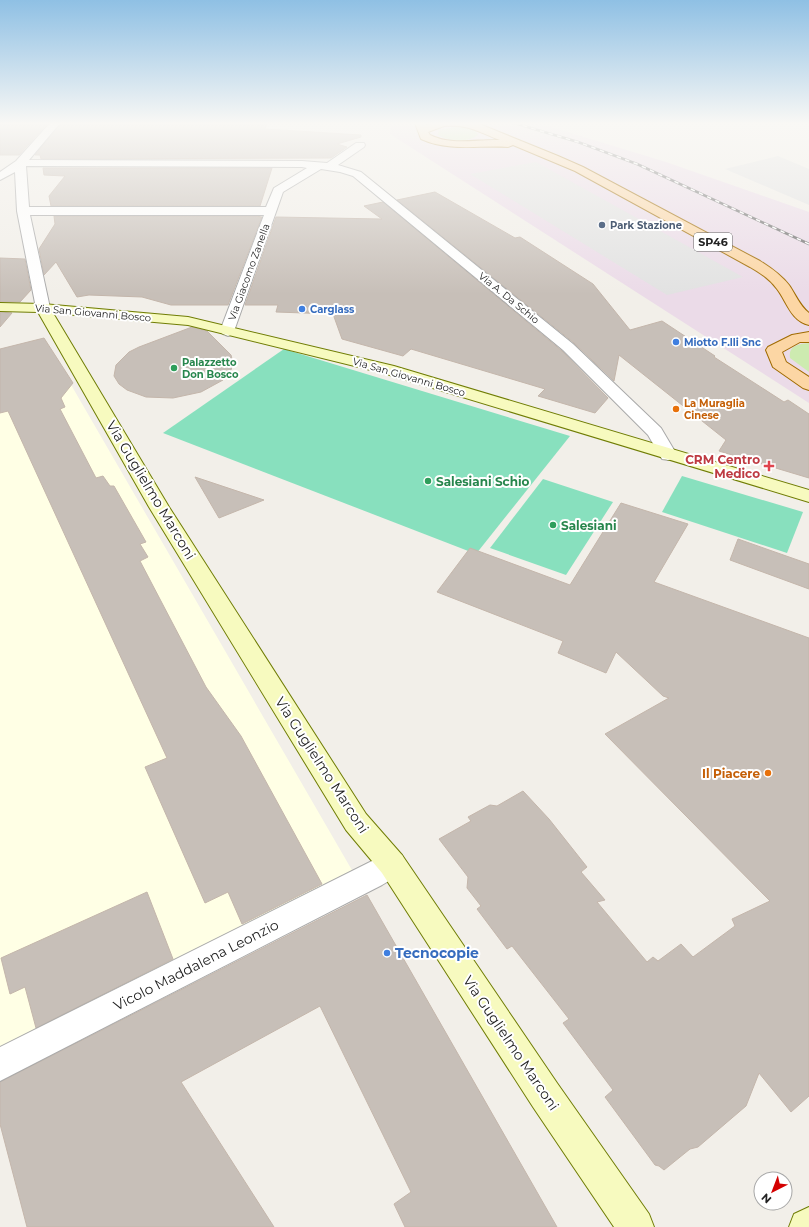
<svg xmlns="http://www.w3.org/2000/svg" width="809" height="1227" viewBox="0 0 809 1227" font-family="Montserrat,sans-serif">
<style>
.industrial{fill:#ebdbe8}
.education{fill:#ffffe5}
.grass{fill:#cdebb0}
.pitch{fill:#88e0be}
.parking{fill:#e2e2e2}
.building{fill:#c7bfb8;stroke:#c4b6ab}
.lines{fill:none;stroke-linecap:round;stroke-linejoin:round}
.street-casing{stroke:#a9a9a9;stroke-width:2}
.secondary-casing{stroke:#707d05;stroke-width:2}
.primary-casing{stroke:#a06b00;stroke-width:2}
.street{fill:#fff;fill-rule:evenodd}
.secondary{fill:#f7fabf;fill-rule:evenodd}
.primary{fill:#fcd6a4;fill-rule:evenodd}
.rail-casing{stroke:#707070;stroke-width:2.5}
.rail{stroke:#fff;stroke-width:1.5;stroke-dasharray:4.5;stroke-linecap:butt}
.service-dot{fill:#5c6f8a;stroke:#fff;stroke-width:1.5}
.shop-dot{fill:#3f7fe0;stroke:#fff;stroke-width:1.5}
.leisure-dot{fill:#2e9e5b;stroke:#fff;stroke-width:1.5}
.food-dot{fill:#e8710a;stroke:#fff;stroke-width:1.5}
.health-dot{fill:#e0444e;stroke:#fff;stroke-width:1.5}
.labels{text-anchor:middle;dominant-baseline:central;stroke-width:4;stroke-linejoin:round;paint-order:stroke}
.far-service-label{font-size:10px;font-weight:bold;fill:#4e5e75;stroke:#fff;text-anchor:start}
.far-street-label{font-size:10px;fill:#222;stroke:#fff}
.far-shop-label{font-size:10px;font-weight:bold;fill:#366cbe;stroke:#fff;text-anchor:start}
.far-leisure-label{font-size:10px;font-weight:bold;fill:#27864d;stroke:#fff;text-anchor:start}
.far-food-label{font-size:10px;font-weight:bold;fill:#c56008;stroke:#fff;text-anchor:start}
.shield{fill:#fff;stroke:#646464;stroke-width:1}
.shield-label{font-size:11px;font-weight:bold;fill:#222}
.health-label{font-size:12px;font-weight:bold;fill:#be3a42;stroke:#fff;text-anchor:end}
.leisure-label{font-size:12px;font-weight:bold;fill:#27864d;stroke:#fff;text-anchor:start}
.food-label{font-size:12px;font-weight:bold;fill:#c56008;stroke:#fff;text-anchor:end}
.near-street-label{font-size:14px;fill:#222;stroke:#fff}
.near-shop-label{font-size:14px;font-weight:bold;fill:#366cbe;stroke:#fff;text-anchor:start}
</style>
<rect width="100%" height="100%" fill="#f2efe9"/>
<polygon class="industrial" points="391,123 538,123 666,162 809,212 809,403 390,134"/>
<polygon class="education" points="44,338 70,379 70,383 360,884 0,1077 0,378 31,341"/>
<g class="grass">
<path d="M455,127h12l9,4 2,4c-10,8 -29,7 -40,0l1,-5z"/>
<path d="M809,343v29l-19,-14c-2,-12 8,-14 19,-15z"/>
</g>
<g class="pitch">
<polygon points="284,349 570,436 476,554 163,433"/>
<polygon points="682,476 803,512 787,553 662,512"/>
<polygon points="543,479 613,502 566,575 490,548"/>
</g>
<g class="parking">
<polygon points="778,156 809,169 809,205 725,169"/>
<polygon points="536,162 743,277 667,295 470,174"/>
</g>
<g class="building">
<polygon points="0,123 48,123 19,155 0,155"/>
<polygon points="61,123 267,123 265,129 361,135 361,137 337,144 347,147 331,158 41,159 40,155 35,155"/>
<polygon points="43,168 272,168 260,206 51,206 49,196 65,176 44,175"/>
<polygon points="435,192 515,238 520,237 593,284 630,330 662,321 715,356 714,357 784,402 788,400 809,414 809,478 719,451 726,440 619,355 614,381 574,343 397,200"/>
<polygon points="383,202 562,351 608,398 595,413 538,396 545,389 411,349 403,356 342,339 333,314 276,312 278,305 245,305 276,217 382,219 364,206"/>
<polygon points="54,216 256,216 262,217 228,305 171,305 142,297 89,295 77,297 56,262 44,275 39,249 55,224"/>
<polygon points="0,258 25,259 31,290 20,302 0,302"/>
<polygon points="0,312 12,313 0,327"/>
<polygon points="192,327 207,331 231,355 233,363 231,370 223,380 201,392 173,398 146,397 127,390 119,384 114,376 116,365 129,352 139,347"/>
<polygon points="44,338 73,383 61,398 65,407 60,409 96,478 103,476 110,486 114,486 146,542 140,544 148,557 140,561 206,687 241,736 322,884 242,924 228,892 205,903 145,767 167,758 8,411 0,413 0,349"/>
<polygon points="195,477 264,500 219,518"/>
<polygon points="621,503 688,524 654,582 809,638 809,1096 791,1112 759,1073 746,1106 698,1147 690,1149 664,1170 659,1166 655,1165 605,1097 613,1090 563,1023 569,1019 512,946 507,949 477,909 481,906 467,888 468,877 439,839 471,821 468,817 490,805 497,806 523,791 549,819 587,867 581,872 605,900 597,902 647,962 653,957 658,961 681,944 693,957 735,926 732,919 770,901 605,734 669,698 663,696 616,652 606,673 558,653 563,641 437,592 470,548 570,585"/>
<polygon points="738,539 809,564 809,589 730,560"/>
<polygon points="147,892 173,959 36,1028 25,987 10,994 1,958"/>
<polygon points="367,895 557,1227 405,1227 394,1204 411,1192 320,1006 181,1082 274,1227 27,1227 0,1124 0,1082"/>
</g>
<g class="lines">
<defs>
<g id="street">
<path d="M50,123h10l-31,37 273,1 25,2 29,-20h8l1,2 -1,2 -26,18 23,7 212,172 88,84 16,27 -3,4 -6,1 -6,-1 -14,-24 -85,-85 -210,-174 -13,-4 -19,-3 -38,23 -50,142 -5,2 -5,-2 -3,-3 44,-116h-234l20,93 -2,3 -5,1 -5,-1 -2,-3 -19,-97 -2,-39 -15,8v-8l16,-11zM26,166l276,1 5,1 -33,20 -8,19h-237z"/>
<polygon points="392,851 402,855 406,864 402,873 382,885 0,1081 0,1047"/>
</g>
<g id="secondary">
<polygon points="0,303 43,304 188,317 394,366 809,490 809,502 383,373 188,325 53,313 169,507 366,814 402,855 557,1083 649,1214 654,1227 614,1227 533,1107 382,873 346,830 149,507 38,312 0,311"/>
<polygon points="809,1207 809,1227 789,1227 794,1214"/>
</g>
<g id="primary">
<path d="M415,123h10l1,2 6,-2h45l81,33 25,11 177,94c11,7 21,14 29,24 7,10 10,20 20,28v12c-18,-4 -22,-23 -32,-36 -7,-10 -17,-16 -27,-22l-175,-96 -62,-26 -5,2c-30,-2 -58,5 -87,-8zM444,126c26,-2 34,6 56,14 -24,-1 -48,6 -70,-5l-2,-3z"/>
<polygon points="809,332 809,342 800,342 782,352 786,362 809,377 809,390 803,388 773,367 766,350 768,347 792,335"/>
</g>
</defs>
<use href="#street" class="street-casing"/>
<use href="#secondary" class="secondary-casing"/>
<use href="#primary" class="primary-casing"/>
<use href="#street" class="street"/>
<use href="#secondary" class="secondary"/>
<use href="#primary" class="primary"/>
<defs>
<polyline id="rail" points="514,123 578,142 637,164 809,244"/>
</defs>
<use href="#rail" class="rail-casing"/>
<use href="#rail" class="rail"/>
</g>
<linearGradient id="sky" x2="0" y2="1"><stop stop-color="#8fc0e4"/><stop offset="0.42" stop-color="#f9f8f5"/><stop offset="1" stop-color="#f9f8f5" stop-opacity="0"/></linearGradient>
<rect width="809" height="294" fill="url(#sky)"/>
<circle class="service-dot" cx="602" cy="225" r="4"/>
<g class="shop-dot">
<circle cx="302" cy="309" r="4"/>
<circle cx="676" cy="342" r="4"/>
<circle cx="387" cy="953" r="4"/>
</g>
<g class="leisure-dot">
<circle cx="174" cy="368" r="4"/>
<circle cx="428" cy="481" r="4"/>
<circle cx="553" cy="525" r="4"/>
</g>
<g class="food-dot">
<circle cx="676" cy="409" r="4"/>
<circle cx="768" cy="773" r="4"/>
</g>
<path class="health-dot" d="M767 460h4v4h4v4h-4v4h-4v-4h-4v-4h4z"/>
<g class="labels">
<g class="far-service-label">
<text x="610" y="225">Park Stazione</text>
</g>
<g class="far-street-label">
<text transform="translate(249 272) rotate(-70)">Via Giacomo Zanella</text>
<text transform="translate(509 298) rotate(39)">Via A. Da Schio</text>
<text transform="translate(93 313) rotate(5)">Via San Giovanni Bosco</text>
<text transform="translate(409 377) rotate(16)">Via San Giovanni Bosco</text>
</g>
<g class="far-shop-label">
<text x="310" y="309">Carglass</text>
<text x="684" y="342">Miotto F.lli Snc</text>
</g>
<g class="far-leisure-label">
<text x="182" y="362">Palazzetto<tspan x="182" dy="12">Don Bosco</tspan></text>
</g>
<g class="far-food-label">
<text x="684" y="403">La Muraglia<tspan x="684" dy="12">Cinese</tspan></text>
</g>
<rect class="shield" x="694" y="233" width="38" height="18" rx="3"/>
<g class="shield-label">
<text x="713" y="242">SP46</text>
</g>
<g class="health-label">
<text x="760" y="459">CRM Centro<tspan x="760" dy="14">Medico</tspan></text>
</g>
<g class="leisure-label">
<text x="436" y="481">Salesiani Schio</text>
<text x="561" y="525">Salesiani</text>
</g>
<g class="food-label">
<text x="760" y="773">Il Piacere</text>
</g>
<g class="near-street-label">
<text transform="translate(151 490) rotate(59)">Via Guglielmo Marconi</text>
<text transform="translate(322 765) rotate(57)">Via Guglielmo Marconi</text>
<text transform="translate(196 965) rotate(-27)">Vicolo Maddalena Leonzio</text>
<text transform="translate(511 1043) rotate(56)">Via Guglielmo Marconi</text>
</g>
<g class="near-shop-label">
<text x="395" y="953">Tecnocopie</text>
</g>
</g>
<g transform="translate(773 1191) rotate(222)"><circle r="19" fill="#ffffff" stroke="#a7a7a7"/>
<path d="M0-3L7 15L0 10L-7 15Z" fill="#d40000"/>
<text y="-6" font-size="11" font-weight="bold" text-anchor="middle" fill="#222222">N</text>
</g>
</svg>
